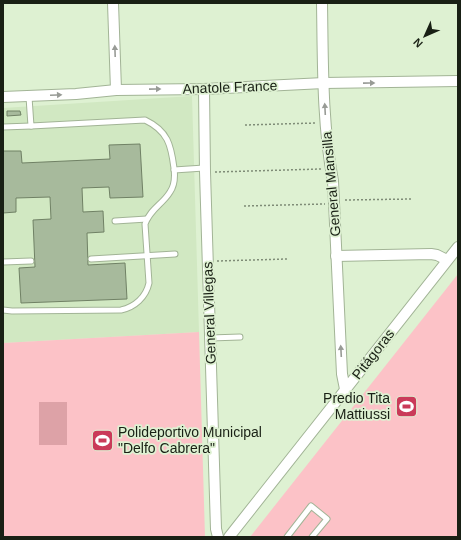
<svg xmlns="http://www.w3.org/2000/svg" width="461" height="540" viewBox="0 0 461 540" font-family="Helvetica,sans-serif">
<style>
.built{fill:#d1e8c2}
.green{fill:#fcc2c7}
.water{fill:#dda2a7}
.building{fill:#a7ba9c;stroke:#708165}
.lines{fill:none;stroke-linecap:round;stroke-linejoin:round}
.service-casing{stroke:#a2b496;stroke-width:7}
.minor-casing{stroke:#a2b496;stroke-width:12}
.path{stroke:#7e8b76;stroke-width:1.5;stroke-dasharray:2 2;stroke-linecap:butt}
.service{stroke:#fff;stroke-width:5}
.minor{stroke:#fff;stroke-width:10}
.oneway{fill:#989b96}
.labels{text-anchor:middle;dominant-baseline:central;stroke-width:3.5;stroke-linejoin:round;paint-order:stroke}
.street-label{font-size:14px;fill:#192015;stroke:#def1d2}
.poi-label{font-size:14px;fill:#192015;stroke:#def1d2;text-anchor:end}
</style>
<rect width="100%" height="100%" fill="#def1d2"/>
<polygon class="built" points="192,96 199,332 3,343 3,108"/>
<g class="green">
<polygon points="458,274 458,537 250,537"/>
<polygon points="199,332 205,537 3,537 3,343"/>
</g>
<rect class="water" x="39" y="402" width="28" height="43"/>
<g class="building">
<polygon points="7,111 20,111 21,115 7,116"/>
<polygon points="140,144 143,197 110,198 109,187 82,188 83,212 103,211 104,232 87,233 88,265 125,263 127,299 21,303 19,268 35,267 33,220 51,219 50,197 16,198 16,212 3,213 3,151 21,151 22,163 110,159 109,145"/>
</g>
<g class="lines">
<defs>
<g id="service">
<polyline points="3,127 31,126"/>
<polyline points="174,170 204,168"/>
<polyline points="115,221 147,219"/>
<polyline points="91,259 175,254"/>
<polyline points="3,262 31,261"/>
<path d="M3,310l9,1 109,-1c14,-3 25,-13 28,-27l-4,-59c5,-15 18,-20 25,-32 5,-7 5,-16 4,-24 -3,-23 -6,-37 -29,-48l-114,6 -2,-29"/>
<polyline points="210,338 240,337"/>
<polyline points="287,537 311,506 327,519 312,537"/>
</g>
<g id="minor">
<polyline points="113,3 116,90"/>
<path d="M322,3c1,59 0,120 11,178l9,193 3,15"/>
<polyline points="204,89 205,172 216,529 218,537"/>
<polyline points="3,97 76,94 116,90 204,89 324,83 458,81"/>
<polyline points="336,256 431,254 437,255 447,260"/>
<polyline points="229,537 458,247"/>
</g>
</defs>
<use href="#service" class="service-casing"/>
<use href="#minor" class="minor-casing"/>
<g class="path">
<polyline points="245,125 316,123"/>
<polyline points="215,172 321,169"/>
<polyline points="345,200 412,199"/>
<polyline points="244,206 325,204"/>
<polyline points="217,261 287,259"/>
</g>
<use href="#service" class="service"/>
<use href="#minor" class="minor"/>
</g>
<defs><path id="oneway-solid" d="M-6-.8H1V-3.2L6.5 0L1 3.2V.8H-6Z"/></defs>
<g class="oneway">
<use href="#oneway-solid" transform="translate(115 51) rotate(-92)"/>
<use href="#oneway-solid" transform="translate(369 83) rotate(-1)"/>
<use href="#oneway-solid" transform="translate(155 89) rotate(-1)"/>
<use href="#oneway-solid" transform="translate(56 95) rotate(-3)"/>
<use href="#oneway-solid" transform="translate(325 109) rotate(-93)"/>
<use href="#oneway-solid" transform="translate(341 351) rotate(-93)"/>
</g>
<defs>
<symbol id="stadium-square" viewBox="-11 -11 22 22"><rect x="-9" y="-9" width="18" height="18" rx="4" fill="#ca3a59" stroke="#def1d2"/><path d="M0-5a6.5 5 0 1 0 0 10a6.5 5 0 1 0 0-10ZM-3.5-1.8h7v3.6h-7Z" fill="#fff"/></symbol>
</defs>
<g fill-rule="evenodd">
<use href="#stadium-square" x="394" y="394" width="25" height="25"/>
<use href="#stadium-square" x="90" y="428" width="25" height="25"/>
</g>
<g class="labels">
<g class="street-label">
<text transform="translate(230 87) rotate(-2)">Anatole France</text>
<text transform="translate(331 184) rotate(-95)">General Mansilla</text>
<text transform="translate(209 313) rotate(-92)">General Villegas</text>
<text transform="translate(373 354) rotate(-52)">Pitágoras</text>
</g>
<g class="poi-label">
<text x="390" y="398">Predio Tita<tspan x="390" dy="16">Mattiussi</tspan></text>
<text x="118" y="432" text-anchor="start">Polideportivo Municipal<tspan x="118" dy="16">"Delfo Cabrera"</tspan></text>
</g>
</g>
<rect width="461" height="540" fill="none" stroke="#192015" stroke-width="8"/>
<g transform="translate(425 36) rotate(225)" stroke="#def1d2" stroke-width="3" paint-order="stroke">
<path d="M0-3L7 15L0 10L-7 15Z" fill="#192015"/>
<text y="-6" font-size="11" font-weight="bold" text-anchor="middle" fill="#192015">N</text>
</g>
</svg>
